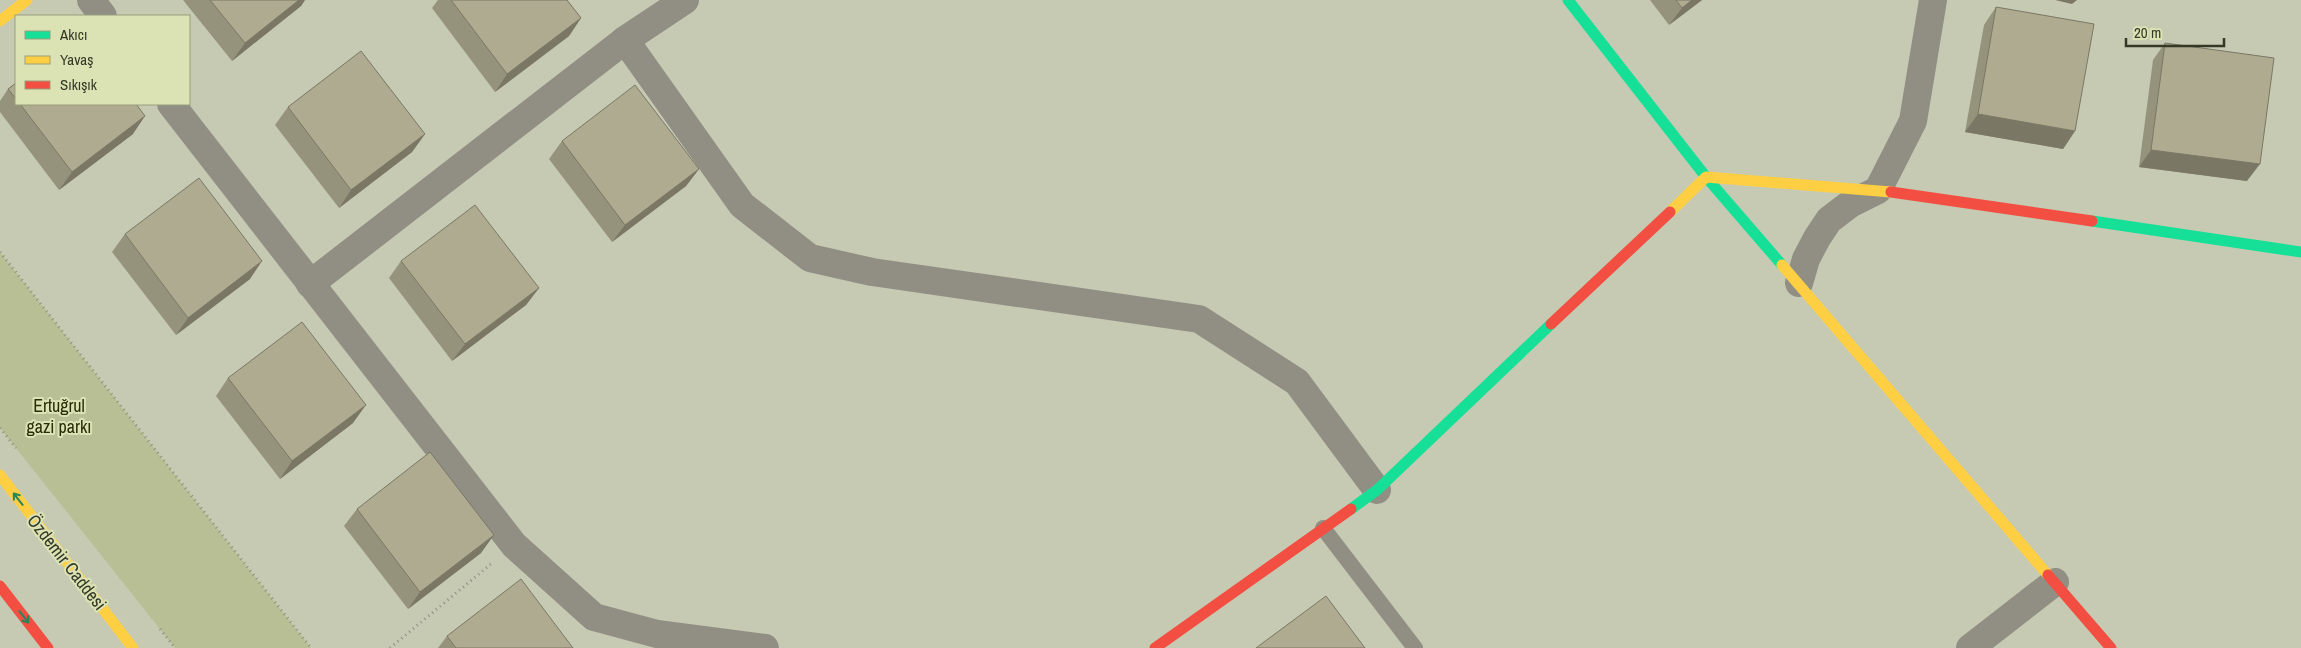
<svg xmlns="http://www.w3.org/2000/svg" width="2301" height="648" viewBox="0 0 2301 648" font-family="'Archivo Narrow',sans-serif">
<style>
.green{fill:#b9bf95}
.lines{fill:none;stroke-linecap:round;stroke-linejoin:round}
.path{stroke:#908e83;stroke-width:3;stroke-dasharray:1 4;stroke-linecap:butt}
.lane{stroke:#918e84;stroke-width:16}
.street{stroke:#918e84;stroke-width:28}
.fast{stroke:#16e098;stroke-width:11}
.slow{stroke:#ffcf43;stroke-width:11}
.jam{stroke:#f24e42;stroke-width:11}
.wall{fill:#96937c}
.shaded-wall{fill:#7a7865}
.building{fill:#aeab90;stroke:#7a7865}
.oneway{stroke:#288459}
.labels{text-anchor:middle;dominant-baseline:central;stroke-width:4;stroke-linejoin:round;paint-order:stroke}
.park-label{font-size:18px;fill:#282c07;stroke:#dbe2b4}
.street-label{font-size:18px;fill:#363826;stroke:#dbe2b4}
</style>
<rect width="100%" height="100%" fill="#c7cab2"/>
<polygon class="green" points="0,252 311,648 175,648 0,428"/>
<g class="lines">
<g class="path">
<polyline points="0,252 311,648"/>
<polyline points="0,428 16,448"/>
<polyline points="160,629 175,648"/>
<polyline points="390,648 491,564"/>
</g>
<polyline class="lane" points="1323,528 1415,648"/>
<g class="street">
<polyline points="91,0 103,16"/>
<polyline points="625,40 742,205 810,258 872,272 1199,319 1297,382 1377,490"/>
<polyline points="171,104 514,545 594,617 657,634 765,648"/>
<polyline points="1799,283 1806,259 1817,238 1829,220 1850,204 1878,190 1913,121 1933,0"/>
<polyline points="310,284 625,40 685,0"/>
<polyline points="1970,648 2055,582"/>
</g>
<g class="fast">
<polyline points="1568,0 1706,177 1782,265"/>
<polyline points="2092,221 2301,252"/>
<polyline points="1351,509 1377,490 1551,324"/>
</g>
<g class="slow">
<polyline points="0,21 27,0"/>
<polyline points="1670,212 1706,177 1891,192"/>
<polyline points="1782,265 2048,575"/>
<polyline points="0,475 133,648"/>
</g>
<g class="jam">
<polyline points="1891,192 2092,221"/>
<polyline points="1551,324 1670,212"/>
<polyline points="2048,575 2111,648"/>
<polyline points="0,586 48,648"/>
<polyline points="1155,648 1351,509"/>
</g>
</g>
<g class="wall">
<polygon points="183,0 305,0 301,6 232,61"/>
<polygon points="438,0 567,0 581,18 569,36 495,92 432,8"/>
<polygon points="1650,0 1702,0 1669,25"/>
<polygon points="1996,7 2075,131 2063,149 1965,132 1984,25"/>
<polygon points="2165,43 2247,181 2139,167 2153,60"/>
<polygon points="16,83 16,104 136,104 133,134 59,190 0,112 0,101 8,89"/>
<polygon points="288,107 425,134 412,152 339,208 275,125"/>
<polygon points="562,141 699,169 686,186 612,242 549,159"/>
<polygon points="125,234 250,279 176,335 112,252"/>
<polygon points="401,261 539,288 526,305 452,361 389,278"/>
<polygon points="228,378 353,423 280,479 216,396"/>
<polygon points="357,509 481,553 408,609 344,526"/>
<polygon points="447,636 573,648 438,648"/>
</g>
<g class="shaded-wall">
<polygon points="299,0 305,0 301,6 232,61 245,43"/>
<polygon points="1692,0 1702,0 1669,25 1682,8"/>
<polygon points="2055,0 2077,0 2072,4"/>
<polygon points="581,18 569,36 495,92 507,74"/>
<polygon points="1978,114 2075,131 2063,149 1965,132"/>
<polygon points="145,116 133,134 59,190 72,172"/>
<polygon points="425,134 412,152 339,208 351,190"/>
<polygon points="2151,150 2260,164 2247,181 2139,167"/>
<polygon points="699,169 686,186 612,242 625,225"/>
<polygon points="262,261 250,279 176,335 188,318"/>
<polygon points="539,288 526,305 452,361 465,344"/>
<polygon points="366,405 353,423 280,479 292,461"/>
<polygon points="494,535 481,553 408,609 420,592"/>
</g>
<g class="building">
<polygon points="210,0 299,0 245,43"/>
<polygon points="451,0 567,0 581,18 507,74"/>
<polygon points="1676,0 1692,0 1682,8"/>
<polygon points="1996,7 2094,24 2075,131 1978,114"/>
<polygon points="2165,43 2274,58 2260,164 2151,150"/>
<polygon points="361,51 425,134 351,190 288,107"/>
<polygon points="16,83 16,99 8,89"/>
<polygon points="635,85 699,169 625,225 562,141"/>
<polygon points="20,104 136,104 145,116 72,172"/>
<polygon points="199,178 262,261 188,318 125,234"/>
<polygon points="475,205 539,288 465,344 401,261"/>
<polygon points="302,322 366,405 292,461 228,378"/>
<polygon points="430,452 494,535 420,592 357,509"/>
<polygon points="521,579 573,648 456,648 447,636"/>
<polygon points="1326,596 1365,648 1256,648"/>
</g>
<defs><path id="oneway-shaft" d="M-6 0H5M1.5-3L5.5 0L1.5 3" fill="none" stroke-width="1.6" stroke-linecap="round" stroke-linejoin="round" transform="scale(1.25)"/></defs>
<g class="oneway">
<use href="#oneway-shaft" transform="translate(18 499) rotate(-128)"/>
<use href="#oneway-shaft" transform="translate(24 617) rotate(52)"/>
</g>
<g class="labels">
<g class="park-label">
<text x="59" y="405">Ertuğrul<tspan x="59" dy="21">gazi parkı</tspan></text>
</g>
<g class="street-label">
<text transform="translate(67 562) rotate(52)">Özdemir Caddesi</text>
</g>
</g>
<rect x="15" y="15" width="175" height="90" fill="#dbe2b4" stroke="#999e7b"/>
<rect x="25" y="31" width="25" height="8" fill="#16e098" stroke="#999e7b"/>
<text x="60" y="40" font-size="15" fill="#363826">Akıcı</text>
<rect x="25" y="56" width="25" height="8" fill="#ffcf43" stroke="#999e7b"/>
<text x="60" y="65" font-size="15" fill="#363826">Yavaş</text>
<rect x="25" y="81" width="25" height="8" fill="#f24e42" stroke="#999e7b"/>
<text x="60" y="90" font-size="15" fill="#363826">Sıkışık</text>
<path d="M2126 38v8h98v-8" fill="none" stroke="#363826" stroke-width="2.5"/>
<text x="2134" y="38" font-size="15" fill="#363826" stroke="#dbe2b4" stroke-width="4" paint-order="stroke">20 m</text>
</svg>
